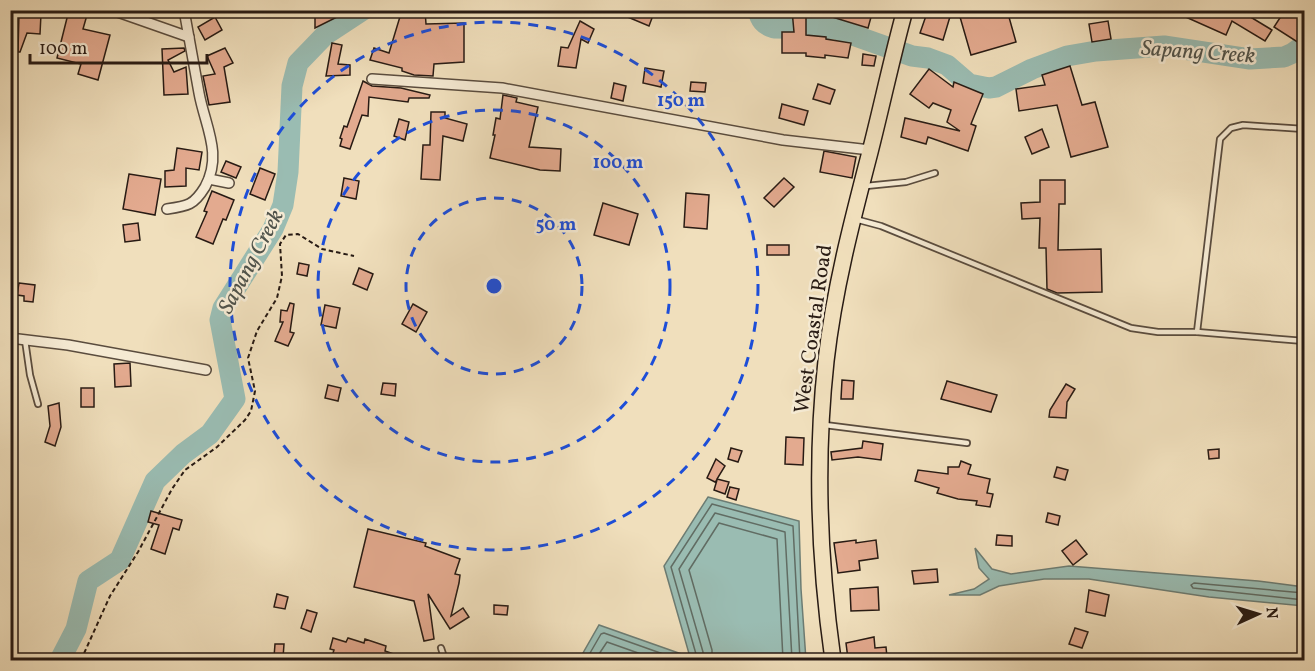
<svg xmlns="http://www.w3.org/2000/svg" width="1315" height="671" viewBox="0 0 1315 671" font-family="Vollkorn,serif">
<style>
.water{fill:#9abcb2;stroke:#6c7c73;stroke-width:1.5}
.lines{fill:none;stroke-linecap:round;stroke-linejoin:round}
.shore{stroke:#616c63;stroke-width:1.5}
.river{stroke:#9abcb2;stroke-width:21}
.building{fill:#e3aa8f;stroke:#281b14;stroke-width:1.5}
.service-casing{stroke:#5a4c3e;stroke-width:8}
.minor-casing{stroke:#5a4c3e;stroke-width:12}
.primary-casing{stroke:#281b14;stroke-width:18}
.path{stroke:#281b14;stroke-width:2;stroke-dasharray:4.5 3;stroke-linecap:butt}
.service{stroke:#f5ead3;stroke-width:4.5}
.minor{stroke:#f5ead3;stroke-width:9}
.primary{stroke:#f0dfbc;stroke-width:15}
.ring{fill:none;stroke:#1d4ed8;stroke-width:3;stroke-dasharray:10 8}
.labels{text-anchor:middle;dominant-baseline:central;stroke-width:5;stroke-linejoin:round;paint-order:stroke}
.street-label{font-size:21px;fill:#281b14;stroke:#f5ead3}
.water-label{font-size:22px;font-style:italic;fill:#50534b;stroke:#f5ead3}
.centre{fill:#1d4ed8;stroke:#f5ead3;stroke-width:3}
.ring-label{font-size:18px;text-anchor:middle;font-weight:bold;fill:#1d4ed8;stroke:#f5ead3;stroke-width:5;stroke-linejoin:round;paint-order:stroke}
</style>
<rect width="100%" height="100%" fill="#f0dfbc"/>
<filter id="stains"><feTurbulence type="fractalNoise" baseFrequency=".00333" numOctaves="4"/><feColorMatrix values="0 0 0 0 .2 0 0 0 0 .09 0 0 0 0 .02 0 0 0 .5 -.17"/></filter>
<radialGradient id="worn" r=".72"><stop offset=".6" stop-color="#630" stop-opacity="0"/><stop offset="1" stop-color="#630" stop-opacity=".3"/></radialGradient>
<g class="water">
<polygon points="708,497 799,521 801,589 806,660 579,660 599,625 690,657 664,566"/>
<polygon points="975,548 992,569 1011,574 1069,566 1258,581 1304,587 1304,606 1209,597 1089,579 1044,579 999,586 980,595 949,595 974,589 989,579 979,568"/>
</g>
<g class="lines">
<g class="shore">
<polyline points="1304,593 1194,583 1191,585 1193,588 1304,600"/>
<polyline points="586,660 601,634 604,633 680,660"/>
<polyline points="595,660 607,642 658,660"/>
<polyline points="694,660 696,654 671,567 712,504 793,526 800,660"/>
<polyline points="703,660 703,652 679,569 715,513 785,532 792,660"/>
<polyline points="712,660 712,650 689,570 719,523 777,539 783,660"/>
</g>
<g class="river">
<path d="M758,10c2,10 6,15 16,18l62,1 76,27 16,2 19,7 22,19 20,4 7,-1 36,-18 35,-13 29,-5 68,-5 86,13 34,-2 9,-4 11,-8"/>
<polyline points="60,660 76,629 88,581 120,560 155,481 183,454 210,434 235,399 220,320 223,308 273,229 283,205 288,172 292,86 298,63 325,35 363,10"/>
</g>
</g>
<g class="building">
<polygon points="69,10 87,15 83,29 110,35 98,80 78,74 81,64 57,58"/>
<polygon points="315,10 351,10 315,28"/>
<polygon points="402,10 425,10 426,24 464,23 464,62 434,64 433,76 414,75 402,71 402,68 370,60 374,48 389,53"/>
<polygon points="611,10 655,10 649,26"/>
<polygon points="792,10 806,10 806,35 826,37 826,39 851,43 848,58 825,55 825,58 806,56 806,53 782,53 782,32 794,32"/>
<polygon points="819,10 873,10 868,28 819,13"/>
<polygon points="928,10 952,10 943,40 920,33"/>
<polygon points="958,10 1007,10 1016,42 971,55"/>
<polygon points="1170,10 1239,10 1272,30 1265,41 1232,21 1226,35"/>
<polygon points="1285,10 1305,10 1305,35 1299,43 1274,27"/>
<polygon points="19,13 41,14 40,34 27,33 20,52 18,52"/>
<polygon points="215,17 222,30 205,40 198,27"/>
<polygon points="580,21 594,29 588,43 581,39 576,68 558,66 561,47 568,48"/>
<polygon points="1108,21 1111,39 1092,42 1089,24"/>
<polygon points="332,43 342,45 338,64 350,65 350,75 326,76"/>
<polygon points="184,48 185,51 168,60 174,72 186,67 188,94 164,95 162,49"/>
<polygon points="225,48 233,63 224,67 230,102 209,105 203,76 215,74 207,56"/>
<polygon points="863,54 876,56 874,66 862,65"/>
<polygon points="1070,66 1082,105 1095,102 1108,147 1071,157 1057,105 1019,111 1016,89 1045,85 1042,75"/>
<polygon points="645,68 664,71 661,87 643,83"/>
<polygon points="929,69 953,87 954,82 983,94 971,124 976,126 968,151 928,137 926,144 901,137 905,118 960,131 947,122 951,110 933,103 929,108 910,94"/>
<polygon points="363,81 372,86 401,88 430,95 429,98 409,98 408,102 369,97 368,116 362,115 350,149 340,146 342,139 340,138 344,126 347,127"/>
<polygon points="691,82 706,83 705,92 690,91"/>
<polygon points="614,83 626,86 623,101 611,98"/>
<polygon points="818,84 835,90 830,104 813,99"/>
<polygon points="503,95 517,98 516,102 538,107 529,147 561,149 560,171 540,170 490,158 495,135 493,135 496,118 500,119"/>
<polygon points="782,104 808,111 804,125 779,118"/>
<polygon points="431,112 445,112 445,118 467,124 463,141 443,136 440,180 421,179 423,145 430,145"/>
<polygon points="399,119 409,122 405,140 394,136"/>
<polygon points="1042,129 1049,147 1032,154 1025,137"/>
<polygon points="177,148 202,152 199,170 186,168 186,186 165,187 165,171 174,170"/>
<polygon points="824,151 856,157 852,178 820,172"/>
<polygon points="226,161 241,167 236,178 221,172"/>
<polygon points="260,168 275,174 265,200 250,194"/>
<polygon points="129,174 161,179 155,215 123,209"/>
<polygon points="344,178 359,181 356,199 341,196"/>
<polygon points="784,178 794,187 774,207 764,198"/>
<polygon points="1040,180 1065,180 1065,204 1059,204 1058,250 1101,249 1102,292 1057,293 1047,289 1046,248 1039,248 1040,218 1022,219 1021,203 1040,202"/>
<polygon points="212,191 234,200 226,220 223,219 213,244 196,237 207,212 204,211"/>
<polygon points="686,193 709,195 707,229 684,227"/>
<polygon points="603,203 638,214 629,245 594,235"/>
<polygon points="138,223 140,240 125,242 123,225"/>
<rect x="767" y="245" width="22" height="10"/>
<polygon points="299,263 309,265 307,276 297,274"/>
<polygon points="359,268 373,274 367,290 353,284"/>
<polygon points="19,283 35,285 33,302 24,301 24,296 17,295"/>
<polygon points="290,303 294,304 290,332 294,333 288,346 275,341 283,322 280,322 281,310 287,311"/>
<polygon points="413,304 427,312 416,332 402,324"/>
<polygon points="325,305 340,308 336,328 321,325"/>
<polygon points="130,363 131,386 115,387 114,364"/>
<polygon points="842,380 854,381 853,399 841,399"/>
<polygon points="947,381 997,395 991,412 941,399"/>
<polygon points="383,383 396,384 395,396 381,394"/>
<polygon points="1066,384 1075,389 1067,402 1066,418 1049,417 1050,410"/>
<polygon points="328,385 341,388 338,401 325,398"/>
<rect x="81" y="388" width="13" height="19"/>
<polygon points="59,403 61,427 55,446 45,442 50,426 48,406"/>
<polygon points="786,437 804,438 803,465 785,464"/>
<polygon points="863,441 883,444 881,460 858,457 832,460 831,452 862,448"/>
<polygon points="731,448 742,451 738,462 728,459"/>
<polygon points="1219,449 1219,458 1209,459 1208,450"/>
<polygon points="716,459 725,466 717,479 729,482 725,494 714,490 717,480 715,482 707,478"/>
<polygon points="961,461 971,465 968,474 990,479 987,493 993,494 990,507 976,505 977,501 958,499 937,493 939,488 915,481 918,470 948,474 948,467 959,467"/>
<polygon points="1057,467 1068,470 1065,480 1054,477"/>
<polygon points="730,487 739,489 736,500 727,497"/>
<polygon points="151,511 182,520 179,530 173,528 165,554 151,549 159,525 148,522"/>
<polygon points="1048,513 1060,516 1058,525 1046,522"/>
<polygon points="368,529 426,543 425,546 460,559 455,574 460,575 459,583 451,616 463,608 469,617 450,629 428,594 434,639 424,641 414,601 354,587"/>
<polygon points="997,535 1012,536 1012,546 996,545"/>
<polygon points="856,540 856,543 876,540 878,558 859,561 860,570 838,573 834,543"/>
<polygon points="1076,540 1087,554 1073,565 1062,551"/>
<polygon points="937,569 938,582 914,584 912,571"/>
<polygon points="878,587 879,610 851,611 850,589"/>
<polygon points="1089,590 1109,595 1105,616 1086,612"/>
<polygon points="277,594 288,597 285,609 274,607"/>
<polygon points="494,605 508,606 507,615 494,614"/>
<polygon points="307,610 317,613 311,632 301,628"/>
<polygon points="1075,628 1088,632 1082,648 1069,644"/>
<polygon points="874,637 875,648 886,647 887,657 848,659 846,643"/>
<polygon points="333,638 346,642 348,638 364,643 365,639 386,646 385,651 408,659 408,660 376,660 357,654 355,660 336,660 331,659 334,650 330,649"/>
<polygon points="275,644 284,644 283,658 274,657"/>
</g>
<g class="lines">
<defs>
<g id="service">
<polyline points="866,186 906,182 935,173"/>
<polyline points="855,219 881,226 1131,328 1158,332 1197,332 1304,341"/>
<polyline points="1197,332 1220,139 1231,128 1243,125 1304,129"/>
<polyline points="25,340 30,375 38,404"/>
<polyline points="825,425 967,443"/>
<polyline points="441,648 445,660"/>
</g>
<g id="minor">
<polyline points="112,10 189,37"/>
<polyline points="372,79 502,88 783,140 870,150"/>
<polyline points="209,179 229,183"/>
<path d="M167,209c21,-3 27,-4 38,-22 18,-33 0,-61 -6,-94 -5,-28 -10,-55 -15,-83"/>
<polyline points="10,338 68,345 206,370"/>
</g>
<path id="primary" d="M833,660c-14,-99 -18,-199 -7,-299 8,-71 26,-140 44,-209 12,-47 22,-95 35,-142"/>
</defs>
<use href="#service" class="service-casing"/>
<use href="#minor" class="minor-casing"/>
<use href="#primary" class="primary-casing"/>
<polyline class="path" points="81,660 110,596 138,552 172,489 185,470 217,447 245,420 251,411 255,391 248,358 257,331 277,298 282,276 280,244 286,235 298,234 322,249 354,256"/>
<use href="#service" class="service"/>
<use href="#minor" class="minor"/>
<use href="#primary" class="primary"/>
</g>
<g class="ring">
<circle cx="494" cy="286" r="88"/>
<circle cx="494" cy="286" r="176"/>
<circle cx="494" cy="286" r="264"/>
</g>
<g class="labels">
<g class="street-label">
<text transform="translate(814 329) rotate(-82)">West Coastal Road</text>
</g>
<g class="water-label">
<text transform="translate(1198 53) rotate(4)">Sapang Creek</text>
<text transform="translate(252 262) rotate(-62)">Sapang Creek</text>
</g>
</g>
<circle cx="494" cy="286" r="9" class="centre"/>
<g class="ring-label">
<text x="681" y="106">150 m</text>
<text x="618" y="168">100 m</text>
<text x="556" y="230">50 m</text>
</g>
<rect width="1315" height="671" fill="none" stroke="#f0dfbc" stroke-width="36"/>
<rect x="12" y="12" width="1291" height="647" fill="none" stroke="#281b14" stroke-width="3"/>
<rect x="18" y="18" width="1279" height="635" fill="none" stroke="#281b14" stroke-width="1.5"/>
<g transform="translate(1258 614) rotate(86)" stroke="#f5ead3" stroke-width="4.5" paint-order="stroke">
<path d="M0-4.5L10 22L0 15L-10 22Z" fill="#281b14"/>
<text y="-9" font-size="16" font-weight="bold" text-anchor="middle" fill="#281b14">N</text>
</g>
<path d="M30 54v9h177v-9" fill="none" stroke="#281b14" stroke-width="3"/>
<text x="39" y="54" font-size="18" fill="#281b14" stroke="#f5ead3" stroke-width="4.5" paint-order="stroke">100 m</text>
<rect width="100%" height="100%" filter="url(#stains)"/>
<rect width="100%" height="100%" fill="url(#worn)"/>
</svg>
